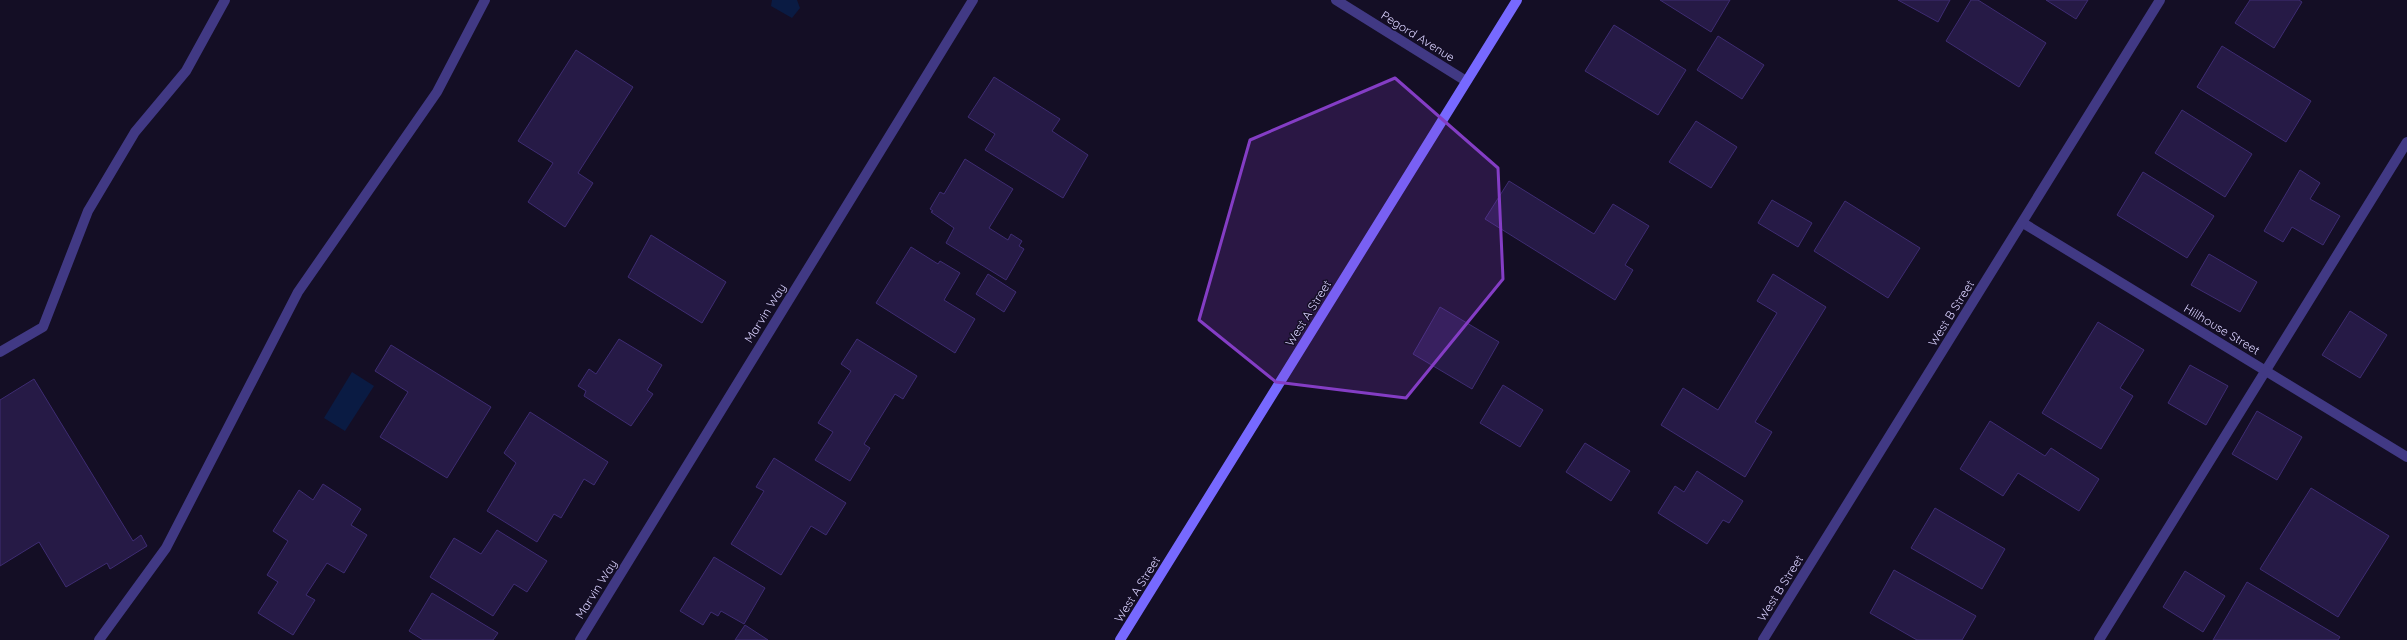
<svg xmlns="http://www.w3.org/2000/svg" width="2407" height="640" viewBox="0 0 2407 640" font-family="Quicksand,sans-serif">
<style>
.water{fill:#0a1b43}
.building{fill:#261a46;stroke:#3e2c72}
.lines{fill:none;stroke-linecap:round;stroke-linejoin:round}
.service{stroke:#413984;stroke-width:10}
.minor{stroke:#413984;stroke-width:10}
.secondary{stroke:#7769ff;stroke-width:10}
.marked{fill:#843dc5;fill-opacity:0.2;stroke:#843dc5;stroke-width:3;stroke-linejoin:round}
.labels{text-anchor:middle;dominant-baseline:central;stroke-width:3;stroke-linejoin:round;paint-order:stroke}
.street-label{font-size:12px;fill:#dad2ff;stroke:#140e25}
</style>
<rect width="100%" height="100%" fill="#140e25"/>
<g class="water">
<polygon points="772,0 797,0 800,8 792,18 771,6"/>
<polygon points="352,372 374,386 345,431 324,418"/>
</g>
<g class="building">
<polygon points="1660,0 1730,0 1711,32"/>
<polygon points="1898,0 1950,0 1938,22"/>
<polygon points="1971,0 1978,0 2046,43 2019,87 1946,41"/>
<polygon points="2046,0 2088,0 2076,19"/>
<polygon points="2250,0 2299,0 2302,2 2274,48 2235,23"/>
<polygon points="1614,25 1686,70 1658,115 1585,71"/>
<polygon points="1718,36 1764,65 1742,99 1697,70"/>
<polygon points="2222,46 2311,101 2286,142 2197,87"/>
<polygon points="576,50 633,87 578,173 593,183 565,227 528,202 553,163 518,141"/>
<polygon points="994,77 1060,119 1052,131 1088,155 1063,198 985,150 995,134 968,117"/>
<polygon points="2182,110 2252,154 2225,197 2155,153"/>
<polygon points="1696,121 1737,147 1711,188 1669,162"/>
<polygon points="965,159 1013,189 989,228 1008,240 1011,234 1022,241 1019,246 1024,249 1006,280 946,243 954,228 931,212 933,211 930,209 940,192 944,194"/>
<polygon points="2300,170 2320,183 2310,199 2340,216 2323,245 2292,227 2283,242 2264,231"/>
<polygon points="2143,172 2214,216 2187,258 2117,215"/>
<polygon points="1509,181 1594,234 1613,204 1649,226 1625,265 1633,270 1615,300 1485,219"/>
<polygon points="1772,200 1812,223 1798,247 1758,223"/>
<polygon points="1845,201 1920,248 1888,298 1814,251"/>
<polygon points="651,235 726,282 702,323 628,277"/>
<polygon points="911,247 938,264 940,261 960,273 944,300 975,319 955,353 876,303"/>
<polygon points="2209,254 2257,282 2240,312 2191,285"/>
<polygon points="988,274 1016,292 1004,312 976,294"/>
<polygon points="1773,274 1826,307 1755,422 1772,432 1745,477 1661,425 1683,388 1718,410 1777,313 1757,301"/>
<polygon points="1440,307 1499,342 1472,389 1413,354"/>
<polygon points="2350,311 2387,335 2360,378 2322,355"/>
<polygon points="2098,322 2144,350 2120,388 2133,396 2101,449 2042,413"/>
<polygon points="619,339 662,365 647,390 653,394 631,426 584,396 586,391 578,386 589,369 596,374"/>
<polygon points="857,339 917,376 903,399 895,394 864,444 870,448 850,481 815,460 833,432 818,423 851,371 841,364"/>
<polygon points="391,345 491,407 447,478 380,437 408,392 375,371"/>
<polygon points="2190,365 2228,386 2206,425 2168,403"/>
<polygon points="34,379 133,541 141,535 147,546 110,569 107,563 66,587 39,542 0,566 0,400"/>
<polygon points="1503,385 1543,410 1520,447 1480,423"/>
<polygon points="2257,411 2302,437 2277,480 2232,454"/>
<polygon points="530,412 608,462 594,485 584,479 561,518 554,514 537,542 487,511 516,463 504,453"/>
<polygon points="1990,421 2045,456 2051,448 2099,479 2079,511 2018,473 2003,496 1960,469"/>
<polygon points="1585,443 1630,471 1611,501 1566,472"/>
<polygon points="774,458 846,503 826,535 811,526 781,575 731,544 764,491 756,487"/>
<polygon points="1697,471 1743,501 1729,523 1723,520 1707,544 1658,513 1675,486 1684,492"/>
<polygon points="323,484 361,509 351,525 367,535 344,573 327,563 306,595 315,600 293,635 258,613 278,582 267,575 288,541 273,531 299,490 313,500"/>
<polygon points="2311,488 2389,536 2338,617 2260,569"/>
<polygon points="1935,508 2005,549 1982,589 1911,548"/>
<polygon points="497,530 547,561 527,592 514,584 493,616 430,577 454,538 481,554"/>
<polygon points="714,557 765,588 744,624 721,611 718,616 711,612 703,625 680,611"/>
<polygon points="1894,570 1976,616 1962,640 1917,640 1870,613"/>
<polygon points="2185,571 2225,596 2203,632 2163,607"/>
<polygon points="2247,582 2340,637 2338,640 2213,640"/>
<polygon points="432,593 498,633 493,640 423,640 409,631"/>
<polygon points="745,625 768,640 735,640"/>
</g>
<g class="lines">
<g class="service">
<polyline points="0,352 43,327 88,211 135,132 186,71 225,0"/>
<polyline points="99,640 166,548 298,292 437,92 485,0"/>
<polyline points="2099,640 2407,142"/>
</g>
<g class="minor">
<polyline points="1336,0 1466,81"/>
<polyline points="2023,223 2407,457"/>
<polyline points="580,640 973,0"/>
<polyline points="1763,640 2160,0"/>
</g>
<polyline class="secondary" points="1120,640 1517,0"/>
</g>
<path class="marked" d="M1395,78l103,90 5,111 -97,119 -130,-16 -77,-62 51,-180z"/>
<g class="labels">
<g class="street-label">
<text transform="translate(1418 36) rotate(32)">Pegord Avenue</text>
<text transform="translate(765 313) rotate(-58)">Marvin Way</text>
<text transform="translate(1308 313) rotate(-58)">West A Street</text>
<text transform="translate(1951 313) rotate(-58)">West B Street</text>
<text transform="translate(2222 329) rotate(31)">Hillhouse Street</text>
<text transform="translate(1780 588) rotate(-58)">West B Street</text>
<text transform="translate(596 589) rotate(-58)">Marvin Way</text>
<text transform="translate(1137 589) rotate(-58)">West A Street</text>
</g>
</g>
</svg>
